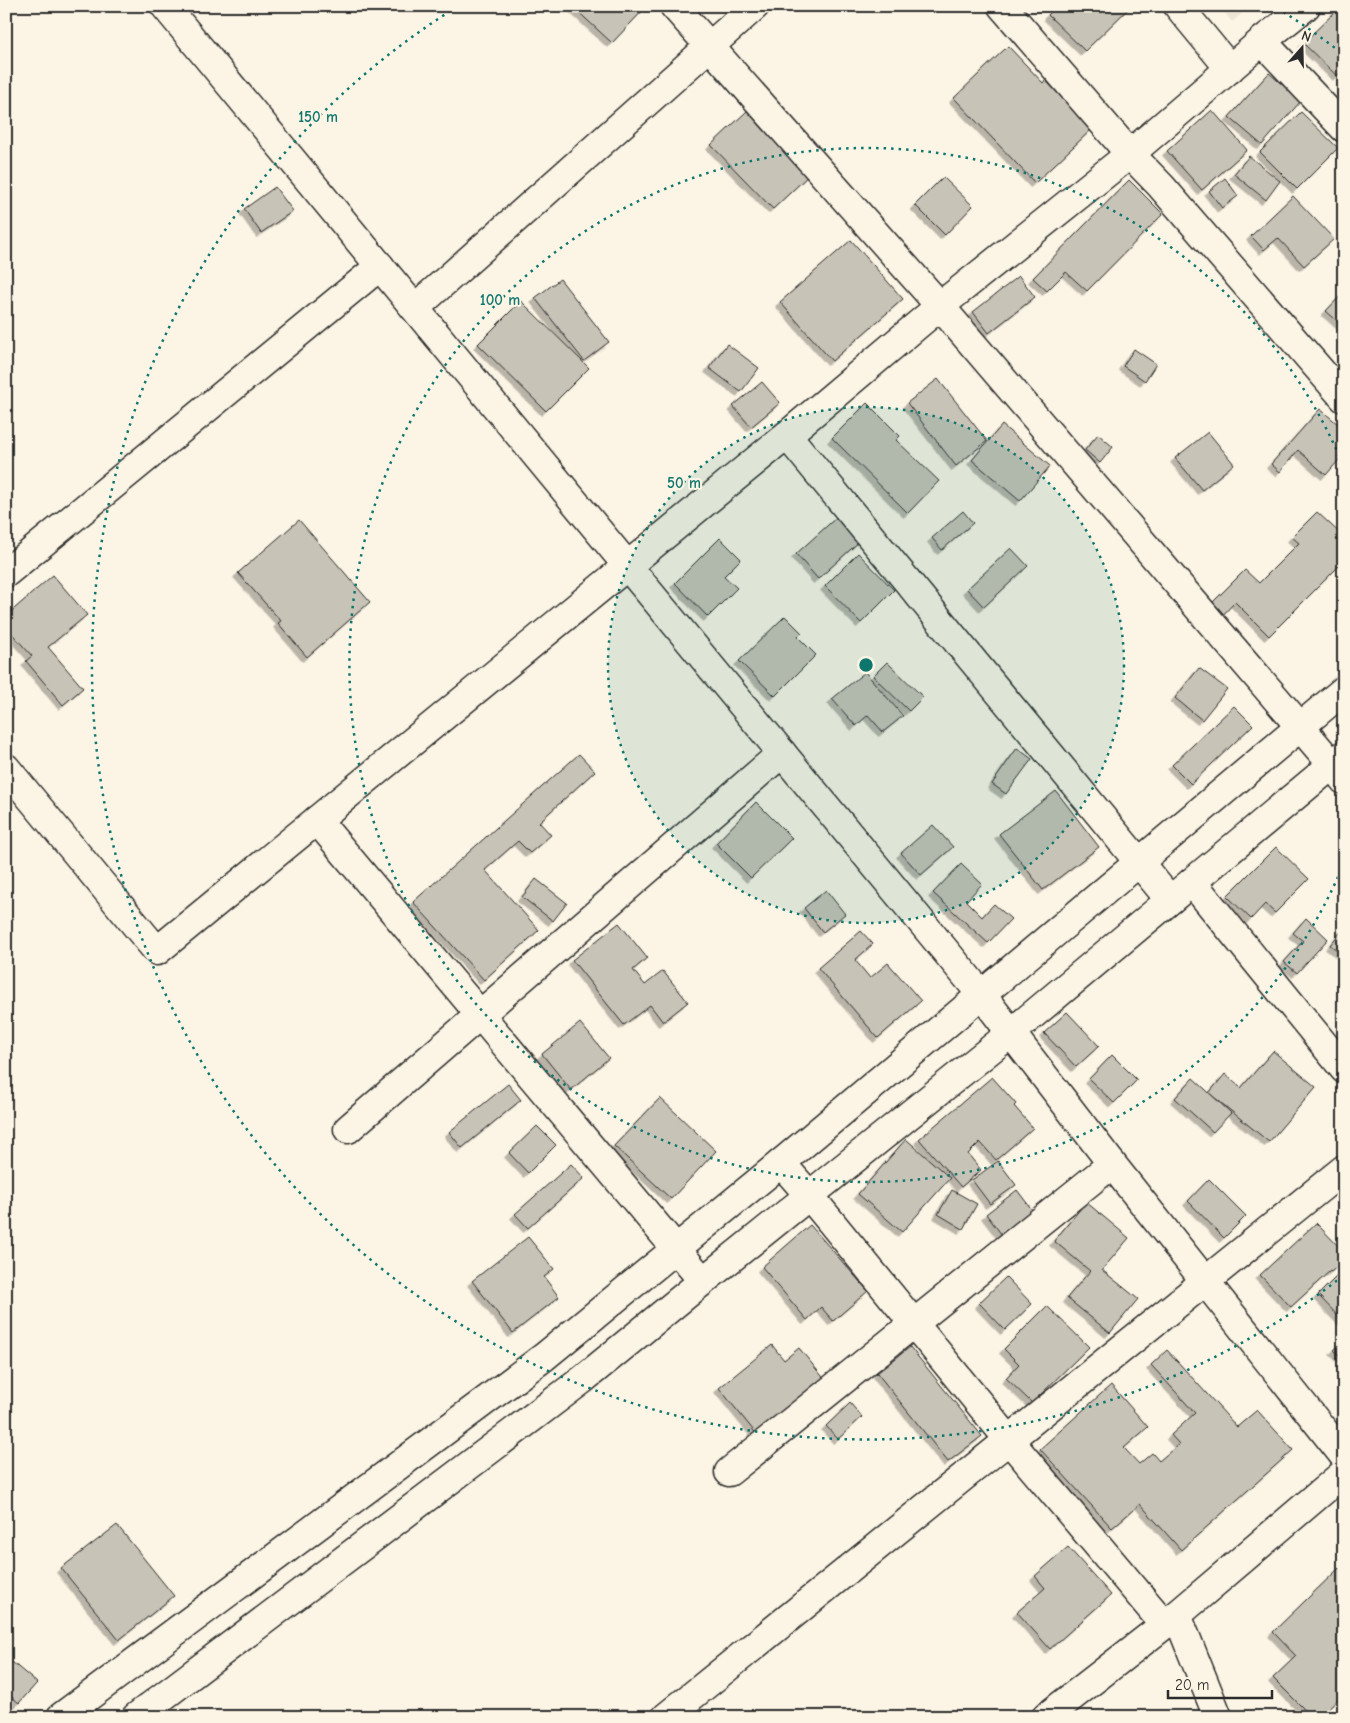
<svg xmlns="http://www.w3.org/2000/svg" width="1350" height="1723" viewBox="0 0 1350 1723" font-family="'Comic Neue',sans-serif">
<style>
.built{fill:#ece6d7}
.building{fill:#c8c3b7;stroke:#2b2b2b;filter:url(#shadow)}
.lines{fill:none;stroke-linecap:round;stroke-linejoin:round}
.street-casing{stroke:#2b2b2b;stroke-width:31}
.street{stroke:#fcf5e5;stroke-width:28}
.ring{fill:none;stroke:#0f766e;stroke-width:2.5;stroke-dasharray:2.5 5}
.centre{fill:#0f766e;stroke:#fcf5e5;stroke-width:2.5}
.ring-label{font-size:15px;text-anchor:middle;font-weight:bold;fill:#0f766e;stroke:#fcf5e5;stroke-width:4;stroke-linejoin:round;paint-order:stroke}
</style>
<defs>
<filter id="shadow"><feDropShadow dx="-4.5" dy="4.5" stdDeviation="0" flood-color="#0004"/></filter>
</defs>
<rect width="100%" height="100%" fill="#fcf5e5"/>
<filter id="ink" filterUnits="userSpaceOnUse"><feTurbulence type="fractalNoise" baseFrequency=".02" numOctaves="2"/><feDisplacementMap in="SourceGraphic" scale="10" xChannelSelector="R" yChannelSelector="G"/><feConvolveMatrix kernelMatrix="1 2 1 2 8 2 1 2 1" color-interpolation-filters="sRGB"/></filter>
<g filter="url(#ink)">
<polygon class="built" points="1219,6 1251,6 1232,22"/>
<g class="building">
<polygon points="572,6 647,6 612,43"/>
<polygon points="1057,6 1131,6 1085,51 1048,15"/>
<polygon points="1338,9 1344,15 1344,69 1337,76 1303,43"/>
<polygon points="1008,46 1043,83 1045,80 1092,129 1035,183 954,98"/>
<polygon points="1269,73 1301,101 1262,145 1229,117"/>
<polygon points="1212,110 1247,150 1202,190 1167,151"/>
<polygon points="747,111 809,175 773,209 711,145"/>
<polygon points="1301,112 1338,148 1297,189 1260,152"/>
<polygon points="1249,156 1280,181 1266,200 1234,174"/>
<polygon points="943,177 973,206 945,235 915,205"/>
<polygon points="1225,178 1238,196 1222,208 1209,191"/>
<polygon points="1129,180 1163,214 1087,291 1066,272 1047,291 1033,278"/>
<polygon points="275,187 293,211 261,233 244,209"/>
<polygon points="1293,196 1334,239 1304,266 1278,238 1264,250 1251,236"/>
<polygon points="851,240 903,299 832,361 780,302"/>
<polygon points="1019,276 1035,297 989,333 973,312"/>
<polygon points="560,279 609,342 584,361 535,298"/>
<polygon points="1344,292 1344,327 1326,311"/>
<polygon points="521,301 589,368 546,411 478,344"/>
<polygon points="727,344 759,368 741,392 709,368"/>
<polygon points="1134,349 1156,364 1145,381 1123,366"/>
<polygon points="938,379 987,441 956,466 907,403"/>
<polygon points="762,382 780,403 751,427 733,406"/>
<polygon points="867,403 900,436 896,440 939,481 908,513 832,438"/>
<polygon points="1320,409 1344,429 1344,454 1326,475 1298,450 1280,472 1271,464"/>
<polygon points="1002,425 1050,466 1020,501 972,460"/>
<polygon points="1208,432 1234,464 1202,490 1175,458"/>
<polygon points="1098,434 1113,447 1100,463 1085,450"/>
<polygon points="963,511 973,523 942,550 932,538"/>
<polygon points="1317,512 1344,537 1344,561 1269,636 1235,602 1221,617 1210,605 1245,570 1259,583 1299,543 1292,537"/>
<polygon points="839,515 861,540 818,579 796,554"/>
<polygon points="299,520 370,602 307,657 278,623 281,621 238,573"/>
<polygon points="720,538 741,559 724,576 737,588 708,617 675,583"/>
<polygon points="1011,548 1028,566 984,607 967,589"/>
<polygon points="858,553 894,590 861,623 825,586"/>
<polygon points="53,575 87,615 48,647 83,688 63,705 26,661 32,656 6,627 6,616"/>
<polygon points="785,616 802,633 798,637 816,655 775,696 739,661"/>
<polygon points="887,662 923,697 909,711 873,676"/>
<polygon points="1199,668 1227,689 1202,720 1175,698"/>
<polygon points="865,672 903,716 883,732 868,715 856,726 832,699"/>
<polygon points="1234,706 1253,725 1191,784 1172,765"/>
<polygon points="1017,748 1032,759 1006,794 992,784"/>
<polygon points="579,754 595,771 539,822 551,835 530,853 518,841 485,870 539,930 484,980 413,902"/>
<polygon points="1056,791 1099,847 1043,890 999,834"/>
<polygon points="756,802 792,838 751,878 716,843"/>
<polygon points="933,825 953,847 921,875 901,853"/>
<polygon points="1276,847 1309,879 1275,913 1265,904 1251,919 1227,896"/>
<polygon points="961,864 982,884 966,901 982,917 994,904 1011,919 988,943 933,893"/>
<polygon points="536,879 567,903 553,921 522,897"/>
<polygon points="826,890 845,914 823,932 804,908"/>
<polygon points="1306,918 1328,939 1297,973 1284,962 1303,941 1293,933"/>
<polygon points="619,923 647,958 633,970 645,985 663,971 688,1002 663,1022 650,1005 624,1025 572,960"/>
<polygon points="1344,928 1344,955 1330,945"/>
<polygon points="861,931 873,944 855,960 870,978 888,963 921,1001 878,1038 818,968"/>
<polygon points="1067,1012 1099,1046 1076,1067 1044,1033"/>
<polygon points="580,1023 609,1058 571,1090 542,1054"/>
<polygon points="1273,1051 1316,1087 1269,1142 1209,1093 1225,1074 1241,1088"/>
<polygon points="1112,1055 1137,1080 1114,1103 1089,1079"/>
<polygon points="992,1077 1016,1104 1014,1106 1033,1128 996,1160 980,1142 968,1154 981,1170 961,1187 919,1139"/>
<polygon points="1193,1078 1231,1113 1213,1132 1175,1098"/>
<polygon points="508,1084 521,1100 462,1148 449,1132"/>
<polygon points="660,1098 716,1151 671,1199 614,1146"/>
<polygon points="537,1126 556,1145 528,1173 509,1153"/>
<polygon points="906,1139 950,1178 902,1232 858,1194"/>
<polygon points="998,1161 1016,1185 990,1204 972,1180"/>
<polygon points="571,1164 584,1178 528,1228 515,1214"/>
<polygon points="1209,1179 1246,1216 1224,1238 1188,1201"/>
<polygon points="952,1190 977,1204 963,1229 938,1214"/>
<polygon points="1017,1190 1033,1211 1002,1235 986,1214"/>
<polygon points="1086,1202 1129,1238 1102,1270 1138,1299 1110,1333 1067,1298 1090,1271 1054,1241"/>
<polygon points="1316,1223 1344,1252 1344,1260 1331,1272 1330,1271 1291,1307 1260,1275"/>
<polygon points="810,1225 868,1291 833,1321 821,1307 807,1320 762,1267"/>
<polygon points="528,1237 554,1269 544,1277 559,1297 513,1333 472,1281"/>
<polygon points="1344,1269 1344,1320 1343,1321 1318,1295"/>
<polygon points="1006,1277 1032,1304 1005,1330 979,1303"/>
<polygon points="1047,1306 1089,1347 1032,1403 1006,1378 1019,1364 1004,1349"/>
<polygon points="1344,1341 1344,1360 1334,1350"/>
<polygon points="772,1345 784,1360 799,1348 826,1381 758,1436 719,1388"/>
<polygon points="910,1347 982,1436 948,1462 877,1373"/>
<polygon points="1167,1350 1237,1427 1257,1410 1293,1450 1181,1550 1140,1504 1112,1528 1040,1449 1111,1385 1148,1427 1124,1448 1139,1464 1152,1453 1159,1461 1179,1444 1171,1435 1195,1413 1151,1365"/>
<polygon points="850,1403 862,1417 838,1439 826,1426"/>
<polygon points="117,1525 174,1596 119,1640 61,1568"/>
<polygon points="1068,1547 1111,1595 1050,1649 1017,1612 1045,1588 1035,1576"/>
<polygon points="1339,1568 1344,1573 1344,1693 1319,1717 1312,1717 1273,1678 1296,1656 1273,1632"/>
<polygon points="6,1657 37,1683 19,1703 6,1692"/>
</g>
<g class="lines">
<defs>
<g id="street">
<polyline points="165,6 981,994 1112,1164 1344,1456"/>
<polyline points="674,6 940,306 1332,764 1344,780"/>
<polyline points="1002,6 1130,154 1161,186 1344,398"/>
<polyline points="1178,6 1230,69"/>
<polyline points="1262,41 1344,128"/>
<polyline points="415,308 755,6"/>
<polyline points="787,435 1170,900"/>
<polyline points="6,573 380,266"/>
<polyline points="6,768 157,951 787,435 940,306 1130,154 1262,41 1306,6"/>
<polyline points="317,820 703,1281"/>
<polyline points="1192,882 1344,1069"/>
<polyline points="348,1129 782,753"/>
<polyline points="781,1163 809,1195 1009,1440 1164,1624"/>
<polyline points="729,1472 1112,1164"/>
<polyline points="1177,1615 1218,1717"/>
<polyline points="61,1717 544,1357 781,1163 1344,690"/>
<polyline points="136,1717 582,1380 703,1281 1011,1033 1344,755"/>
<polyline points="666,1717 1344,1169"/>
<polyline points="1046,1717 1177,1615 1344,1473"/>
</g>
</defs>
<use href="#street" class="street-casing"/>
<use href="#street" class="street"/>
</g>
</g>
<circle cx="866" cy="665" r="258" fill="#0f766e" fill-opacity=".12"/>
<g class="ring">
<circle cx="866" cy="665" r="258"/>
<path d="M1344 863A517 517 0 1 1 1344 467"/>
<path d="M1343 1276A775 775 0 1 1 455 8M1277 8A775 775 0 0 1 1343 54"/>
</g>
<circle cx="866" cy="665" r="8" class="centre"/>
<g class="ring-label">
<text x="318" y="122">150 m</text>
<text x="500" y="305">100 m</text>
<text x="684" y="488">50 m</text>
</g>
<rect width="1350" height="1723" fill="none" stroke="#fcf5e5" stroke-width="25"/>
<rect x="12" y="12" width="1325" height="1698" fill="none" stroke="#2b2b2b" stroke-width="2" filter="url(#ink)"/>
<g transform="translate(1302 48) rotate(20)" stroke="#fcf5e5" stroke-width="4" paint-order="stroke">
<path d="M0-4L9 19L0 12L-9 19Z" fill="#2b2b2b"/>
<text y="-8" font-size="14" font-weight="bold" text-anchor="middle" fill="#2b2b2b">N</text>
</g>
<path d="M1168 1690v8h104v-8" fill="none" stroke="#2b2b2b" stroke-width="2.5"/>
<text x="1175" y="1690" font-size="15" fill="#2b2b2b" stroke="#fcf5e5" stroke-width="4" paint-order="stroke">20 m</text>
</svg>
